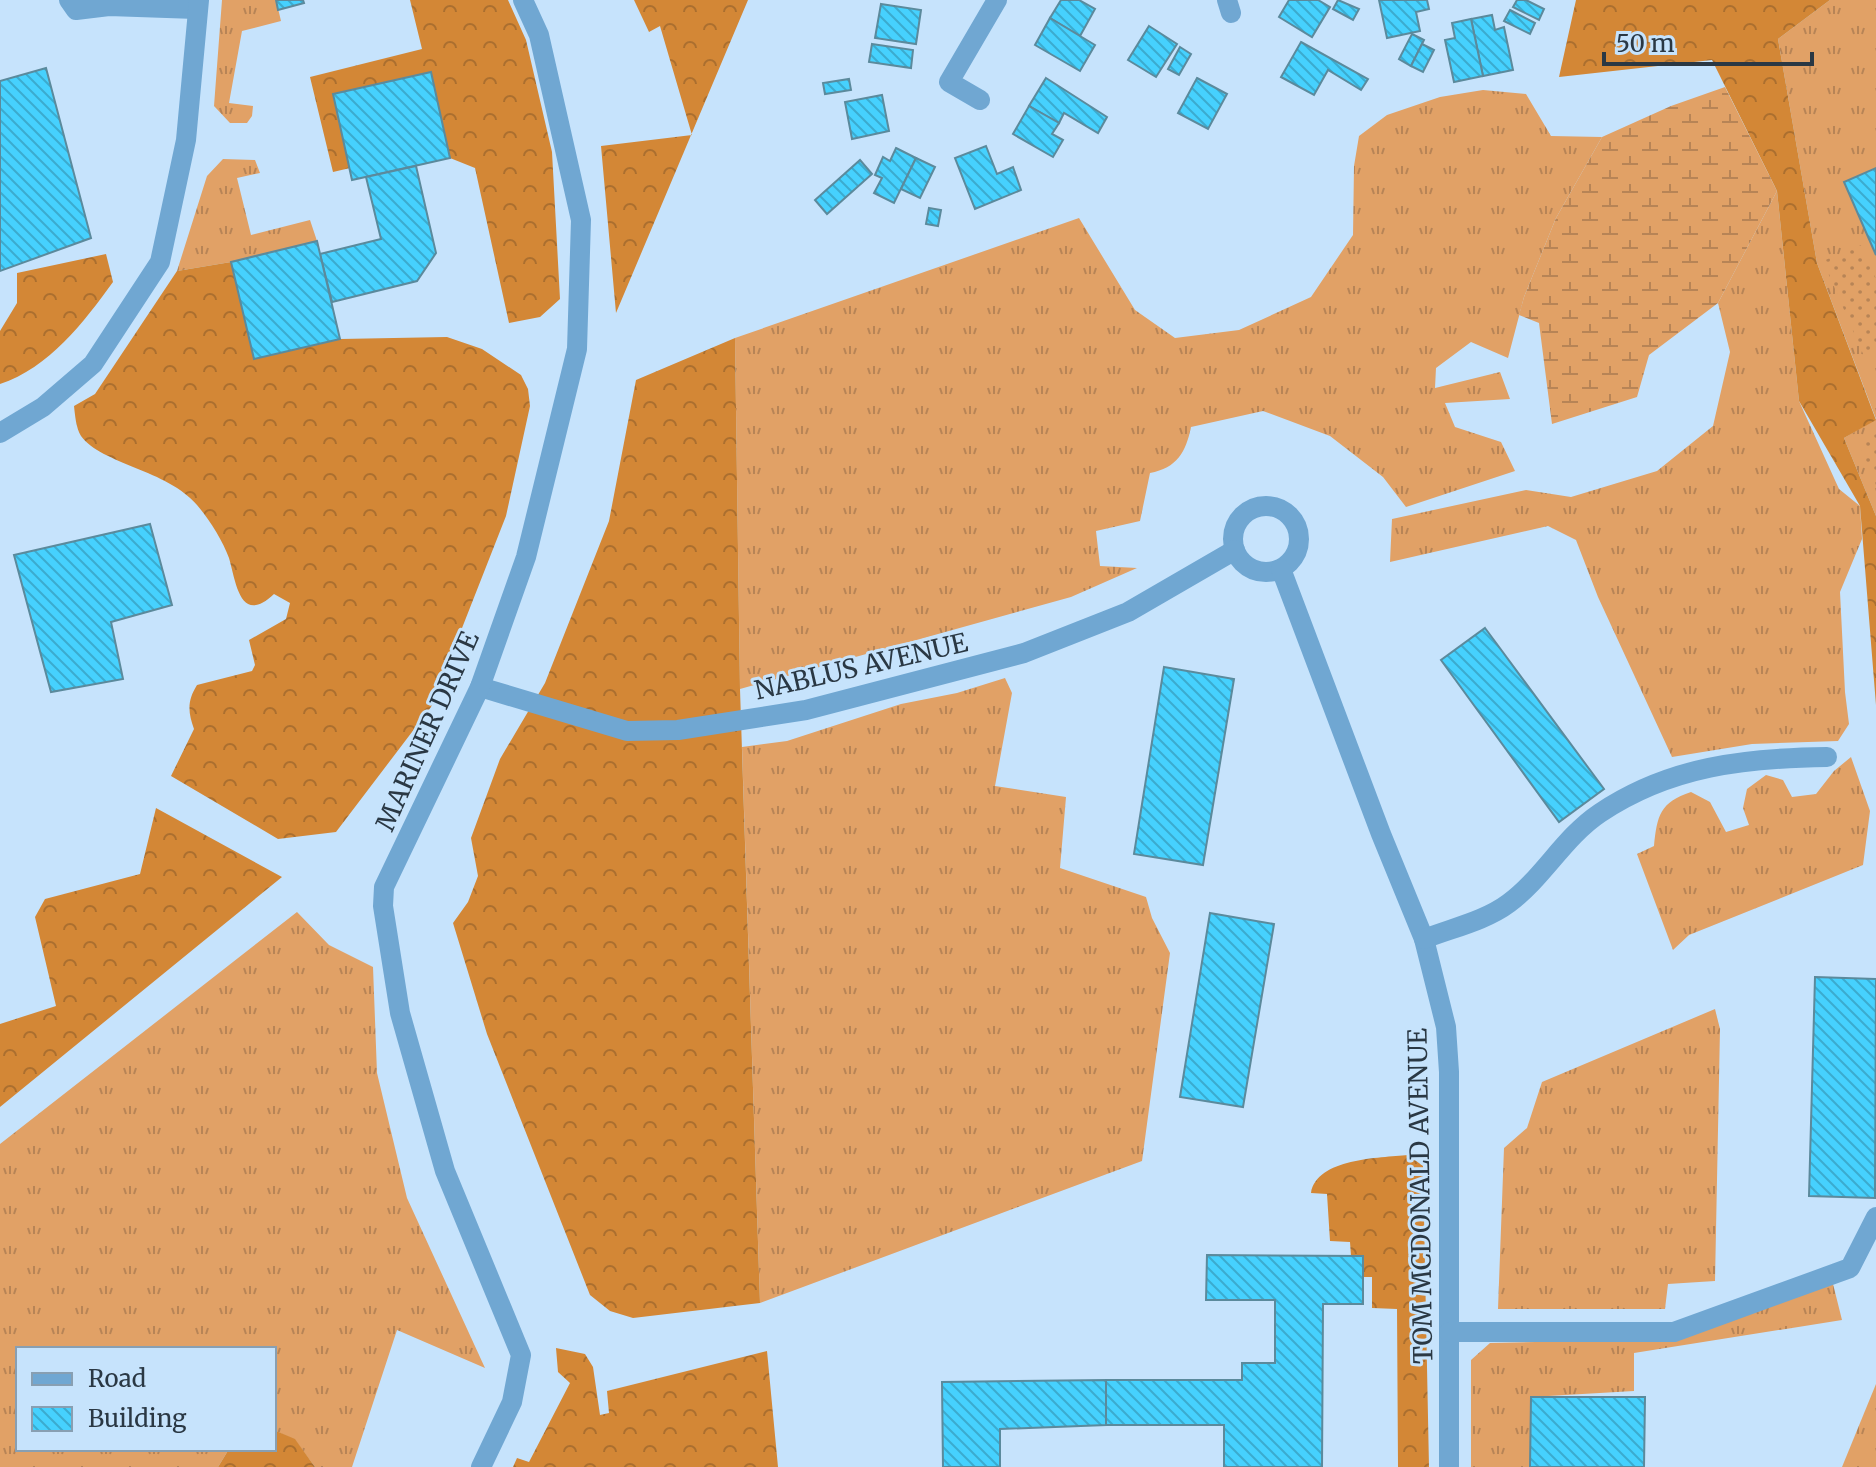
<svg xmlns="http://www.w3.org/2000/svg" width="1876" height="1467" viewBox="0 0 1876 1467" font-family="Merriweather,serif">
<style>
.grass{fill:url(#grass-tufts)}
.forest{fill:url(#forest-crowns)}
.wetland{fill:url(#wetland-marsh)}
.park{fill:url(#park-dots)}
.building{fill:url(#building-back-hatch);stroke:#5b8a9c;stroke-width:2}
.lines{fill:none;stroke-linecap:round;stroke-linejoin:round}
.minor{stroke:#70a7d2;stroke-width:20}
.labels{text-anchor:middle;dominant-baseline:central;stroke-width:6;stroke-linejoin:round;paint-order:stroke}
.street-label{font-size:26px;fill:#2a3844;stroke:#c6e3fc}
</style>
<defs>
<pattern id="grass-tufts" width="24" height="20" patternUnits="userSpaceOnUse" patternTransform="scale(2)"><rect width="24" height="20" fill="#e1a166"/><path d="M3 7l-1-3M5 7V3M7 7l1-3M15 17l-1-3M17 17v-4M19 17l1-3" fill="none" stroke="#b78456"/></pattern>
<pattern id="forest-crowns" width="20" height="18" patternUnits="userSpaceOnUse" patternTransform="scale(2)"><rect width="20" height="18" fill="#d38736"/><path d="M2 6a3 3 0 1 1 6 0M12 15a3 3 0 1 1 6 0" fill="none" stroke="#ab6f2f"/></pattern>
<pattern id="wetland-marsh" width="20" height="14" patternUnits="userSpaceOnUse" patternTransform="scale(2)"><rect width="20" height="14" fill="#e1a166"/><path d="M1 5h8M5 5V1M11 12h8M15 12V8" fill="none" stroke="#b78456"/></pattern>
<pattern id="park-dots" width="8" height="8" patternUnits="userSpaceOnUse" patternTransform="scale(2)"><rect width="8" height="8" fill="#e1a166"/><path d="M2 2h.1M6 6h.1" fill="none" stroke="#b78456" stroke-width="1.8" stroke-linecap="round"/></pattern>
<pattern id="building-back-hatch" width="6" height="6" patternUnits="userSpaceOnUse" patternTransform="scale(2)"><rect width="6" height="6" fill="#46d1fe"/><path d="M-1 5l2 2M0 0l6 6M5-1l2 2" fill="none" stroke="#3babcf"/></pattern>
</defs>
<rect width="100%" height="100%" fill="#c6e3fc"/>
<g class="grass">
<polygon points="222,0 276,0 281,21 242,31 229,103 253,106 252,116 247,123 230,123 214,106"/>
<polygon points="1830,0 1876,0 1876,516 1844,438 1876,419 1817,263 1778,39"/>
<path d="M1483,90l43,4 25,42 51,1 -46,81 -32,79 -16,61 -37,-16 -35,26 -1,20 65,-16 10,27 -65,4 10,24 46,15 14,29 -109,36 -23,-30 -53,-41 -67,-25 -72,16c-5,25 -14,41 -41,46l-10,48 -44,10 4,35 37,2 -66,29 -331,92 -5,-351 344,-120 56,92 40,28 64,-8 72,-33 42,-62 1,-69 5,-30 28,-21 53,-18z"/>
<polygon points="223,159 255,160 260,173 237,178 251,235 310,220 317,241 231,262 177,271 207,176"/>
<polygon points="1777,191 1799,401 1839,489 1860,506 1862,539 1840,592 1845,692 1849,724 1838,741 1752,744 1672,757 1598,597 1576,540 1548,526 1390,562 1392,519 1526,490 1571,497 1657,471 1713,426 1730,352 1718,303"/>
<polygon points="1005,678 1012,693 995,786 1066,797 1060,868 1146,897 1152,918 1170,953 1142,1161 760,1303 742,747 787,741 901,704 957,693"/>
<path d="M1851,757l19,54 -7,54 -174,70 -16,15 -36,-96 17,-8c3,-30 6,-44 37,-54l19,10 16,30 23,-7 -6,-17 4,-19 19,-14 17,5 9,17 24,-3 18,-23z"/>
<polygon points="297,912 329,945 373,967 377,1073 407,1198 485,1368 397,1330 352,1467 315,1467 295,1440 274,1430 274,1349 18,1349 18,1449 229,1449 218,1467 0,1467 0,1144"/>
<polygon points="1715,1009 1720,1029 1715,1281 1668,1284 1665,1309 1498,1309 1504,1148 1527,1128 1542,1082"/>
<polygon points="1833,1284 1842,1320 1634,1353 1634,1391 1531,1397 1530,1467 1471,1467 1471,1360 1490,1343 1670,1339"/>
<polygon points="1876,1384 1876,1467 1842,1467"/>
</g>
<g class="forest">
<polygon points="410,0 508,0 526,40 552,152 560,299 540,317 509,323 475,168 450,158 431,72 334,94 350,168 333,172 310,77 422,49"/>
<polygon points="634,0 748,0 616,313 601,146 692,135 660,26 649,32"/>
<polygon points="1576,0 1830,0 1778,39 1817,263 1876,420 1844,438 1876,516 1876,705 1860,506 1799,401 1777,191 1712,60 1559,77"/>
<path d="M106,254l7,28c-29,40 -64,86 -113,102v-53l17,-28v-30z"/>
<path d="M231,262l24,97 85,-20 107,-2 35,12 39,26 7,14 2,17 -24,110 -75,191 -95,125 -58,7 -107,-63 23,-47c-6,-17 -7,-28 3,-44l55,-14 3,-6 -6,-25 37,-21 4,-16 -16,-9c-34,32 -38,-12 -45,-36 -6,-17 -20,-39 -32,-53 -29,-35 -96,-41 -116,-69 -5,-8 -6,-21 -7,-30l21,-12 82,-123z"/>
<polygon points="735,338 740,689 760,1303 633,1318 610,1311 590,1295 487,1034 453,923 468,902 478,876 471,838 500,759 545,683 609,521 636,380"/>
<polygon points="156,808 282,877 0,1107 0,1024 56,1006 35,917 45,899 140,874"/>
<path d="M1408,1155l15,11 6,301h-31l-1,-158 -25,-1v-31h-10l1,-21h-12l-1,-14 -20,-1 -3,-47 -16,-1c6,-35 68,-35 97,-38z"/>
<polygon points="556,1348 585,1354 593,1367 600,1415 609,1413 607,1391 767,1351 778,1467 513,1467 517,1458 529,1462 570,1383 558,1372"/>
<polygon points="274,1430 295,1439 315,1467 218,1467 229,1449 274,1449"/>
</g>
<polygon class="wetland" points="1725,87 1777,191 1718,303 1649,355 1637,397 1552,424 1539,323 1519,315 1524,297 1556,218 1602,137 1671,106"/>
<g class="park">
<polygon points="1861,245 1876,279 1876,351 1864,356 1823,261"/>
<polygon points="1876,434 1876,485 1858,441"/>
</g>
<g class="building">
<polygon points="276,0 303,0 304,3 278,10"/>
<polygon points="1061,0 1079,0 1095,9 1080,36 1050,18"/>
<polygon points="1289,0 1318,0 1330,7 1312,37 1279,17"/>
<polygon points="1338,0 1359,9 1353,20 1333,9"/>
<polygon points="1379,0 1427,0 1429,9 1416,12 1420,31 1387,38"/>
<polygon points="1517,0 1526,0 1544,9 1539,20 1513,7"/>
<polygon points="881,4 921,10 916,44 875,38"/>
<polygon points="1510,10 1535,23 1530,34 1504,21"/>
<polygon points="1492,15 1495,30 1504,27 1513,70 1483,76 1471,19"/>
<polygon points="1050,18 1095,45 1080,71 1035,45"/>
<polygon points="1471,19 1483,76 1454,82 1445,40 1455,38 1452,23"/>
<polygon points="1149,26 1177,44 1156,77 1128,60"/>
<polygon points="1412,34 1424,40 1411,66 1399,59"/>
<polygon points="1301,42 1368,79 1361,90 1328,70 1314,95 1281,77"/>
<polygon points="872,44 913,50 911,68 869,62"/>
<polygon points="1422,44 1434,50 1423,72 1411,66"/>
<polygon points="1180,47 1191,54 1179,75 1168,69"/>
<polygon points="46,68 91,238 0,271 0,81"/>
<polygon points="431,72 450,158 352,180 333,94"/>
<polygon points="1046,78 1107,117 1098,133 1064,113 1059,123 1029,106"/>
<polygon points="1197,78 1227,94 1208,129 1178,113"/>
<polygon points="849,79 851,90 825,94 823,83"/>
<polygon points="882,95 889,131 852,139 845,102"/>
<polygon points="1029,106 1059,123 1052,134 1063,140 1053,157 1013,134"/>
<polygon points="986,146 997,174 1013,167 1021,190 975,209 955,158"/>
<polygon points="896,148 916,158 894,203 874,193 882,178 875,175 883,157 890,161"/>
<polygon points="916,158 935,167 920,198 901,189"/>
<polygon points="860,160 872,174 827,214 815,200"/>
<polygon points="416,166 436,253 417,281 332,302 320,254 381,239 366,177"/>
<polygon points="1876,168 1876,255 1844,182"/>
<polygon points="929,208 941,210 938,226 926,224"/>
<polygon points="317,241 340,339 254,359 231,262"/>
<polygon points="150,524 172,605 111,622 123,679 51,692 14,555"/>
<polygon points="1485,628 1604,789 1559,822 1441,660"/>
<polygon points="1164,667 1234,679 1203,865 1134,854"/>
<polygon points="1210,913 1274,924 1243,1107 1180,1097"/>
<polygon points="1815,977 1876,979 1875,1198 1809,1196"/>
<polygon points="1207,1255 1363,1256 1363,1304 1323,1304 1322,1467 1224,1467 1224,1425 1106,1425 1106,1380 1242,1380 1242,1363 1275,1363 1275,1300 1206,1300"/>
<polygon points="1106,1380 1106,1425 1000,1429 1000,1467 943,1467 942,1382"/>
<polygon points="1531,1397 1645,1397 1644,1467 1530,1467"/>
</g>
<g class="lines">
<g class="minor">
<polyline points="69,0 76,10 109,6 196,9"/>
<polyline points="1227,0 1231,13"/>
<polyline points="980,100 949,82 997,0"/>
<polyline points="0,433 43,407 93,364 160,262 186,140 199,0"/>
<circle cx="1266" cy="539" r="33"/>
<polyline points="1281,569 1381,834 1424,939 1446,1027 1449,1072 1449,1467"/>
<polyline points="480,687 627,731 678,730 806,710 1024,653 1128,612 1235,550"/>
<path d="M1424,939c28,-11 61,-18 85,-36 34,-25 55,-66 91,-90 70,-47 146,-55 227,-56"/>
<polyline points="1449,1332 1674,1332 1850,1268 1876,1217"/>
<polyline points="481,1467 512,1402 521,1355 445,1171 400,1013 383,906 384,887 480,687 526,557 577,349 581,220 539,35 523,0"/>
</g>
</g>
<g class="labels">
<g class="street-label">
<text transform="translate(861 666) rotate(-13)">NABLUS AVENUE</text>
<text transform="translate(427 731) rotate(-66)">MARINER DRIVE</text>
<text transform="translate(1420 1196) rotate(-91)">TOM MCDONALD AVENUE</text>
</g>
</g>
<rect x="16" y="1347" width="260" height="104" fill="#c6e3fc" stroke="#889fb2" stroke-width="2"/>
<rect x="32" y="1373" width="40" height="12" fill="#70a7d2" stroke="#889fb2" stroke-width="2"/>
<text x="88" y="1387" font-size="24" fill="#2a3844">Road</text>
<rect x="32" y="1407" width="40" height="24" fill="url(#building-back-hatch)" stroke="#889fb2" stroke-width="2"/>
<text x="88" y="1427" font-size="24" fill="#2a3844">Building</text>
<path d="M1604 52v12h208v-12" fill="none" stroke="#2a3844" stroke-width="4"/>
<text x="1616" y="52" font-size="24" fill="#2a3844" stroke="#c6e3fc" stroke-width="6" paint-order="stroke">50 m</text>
</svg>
